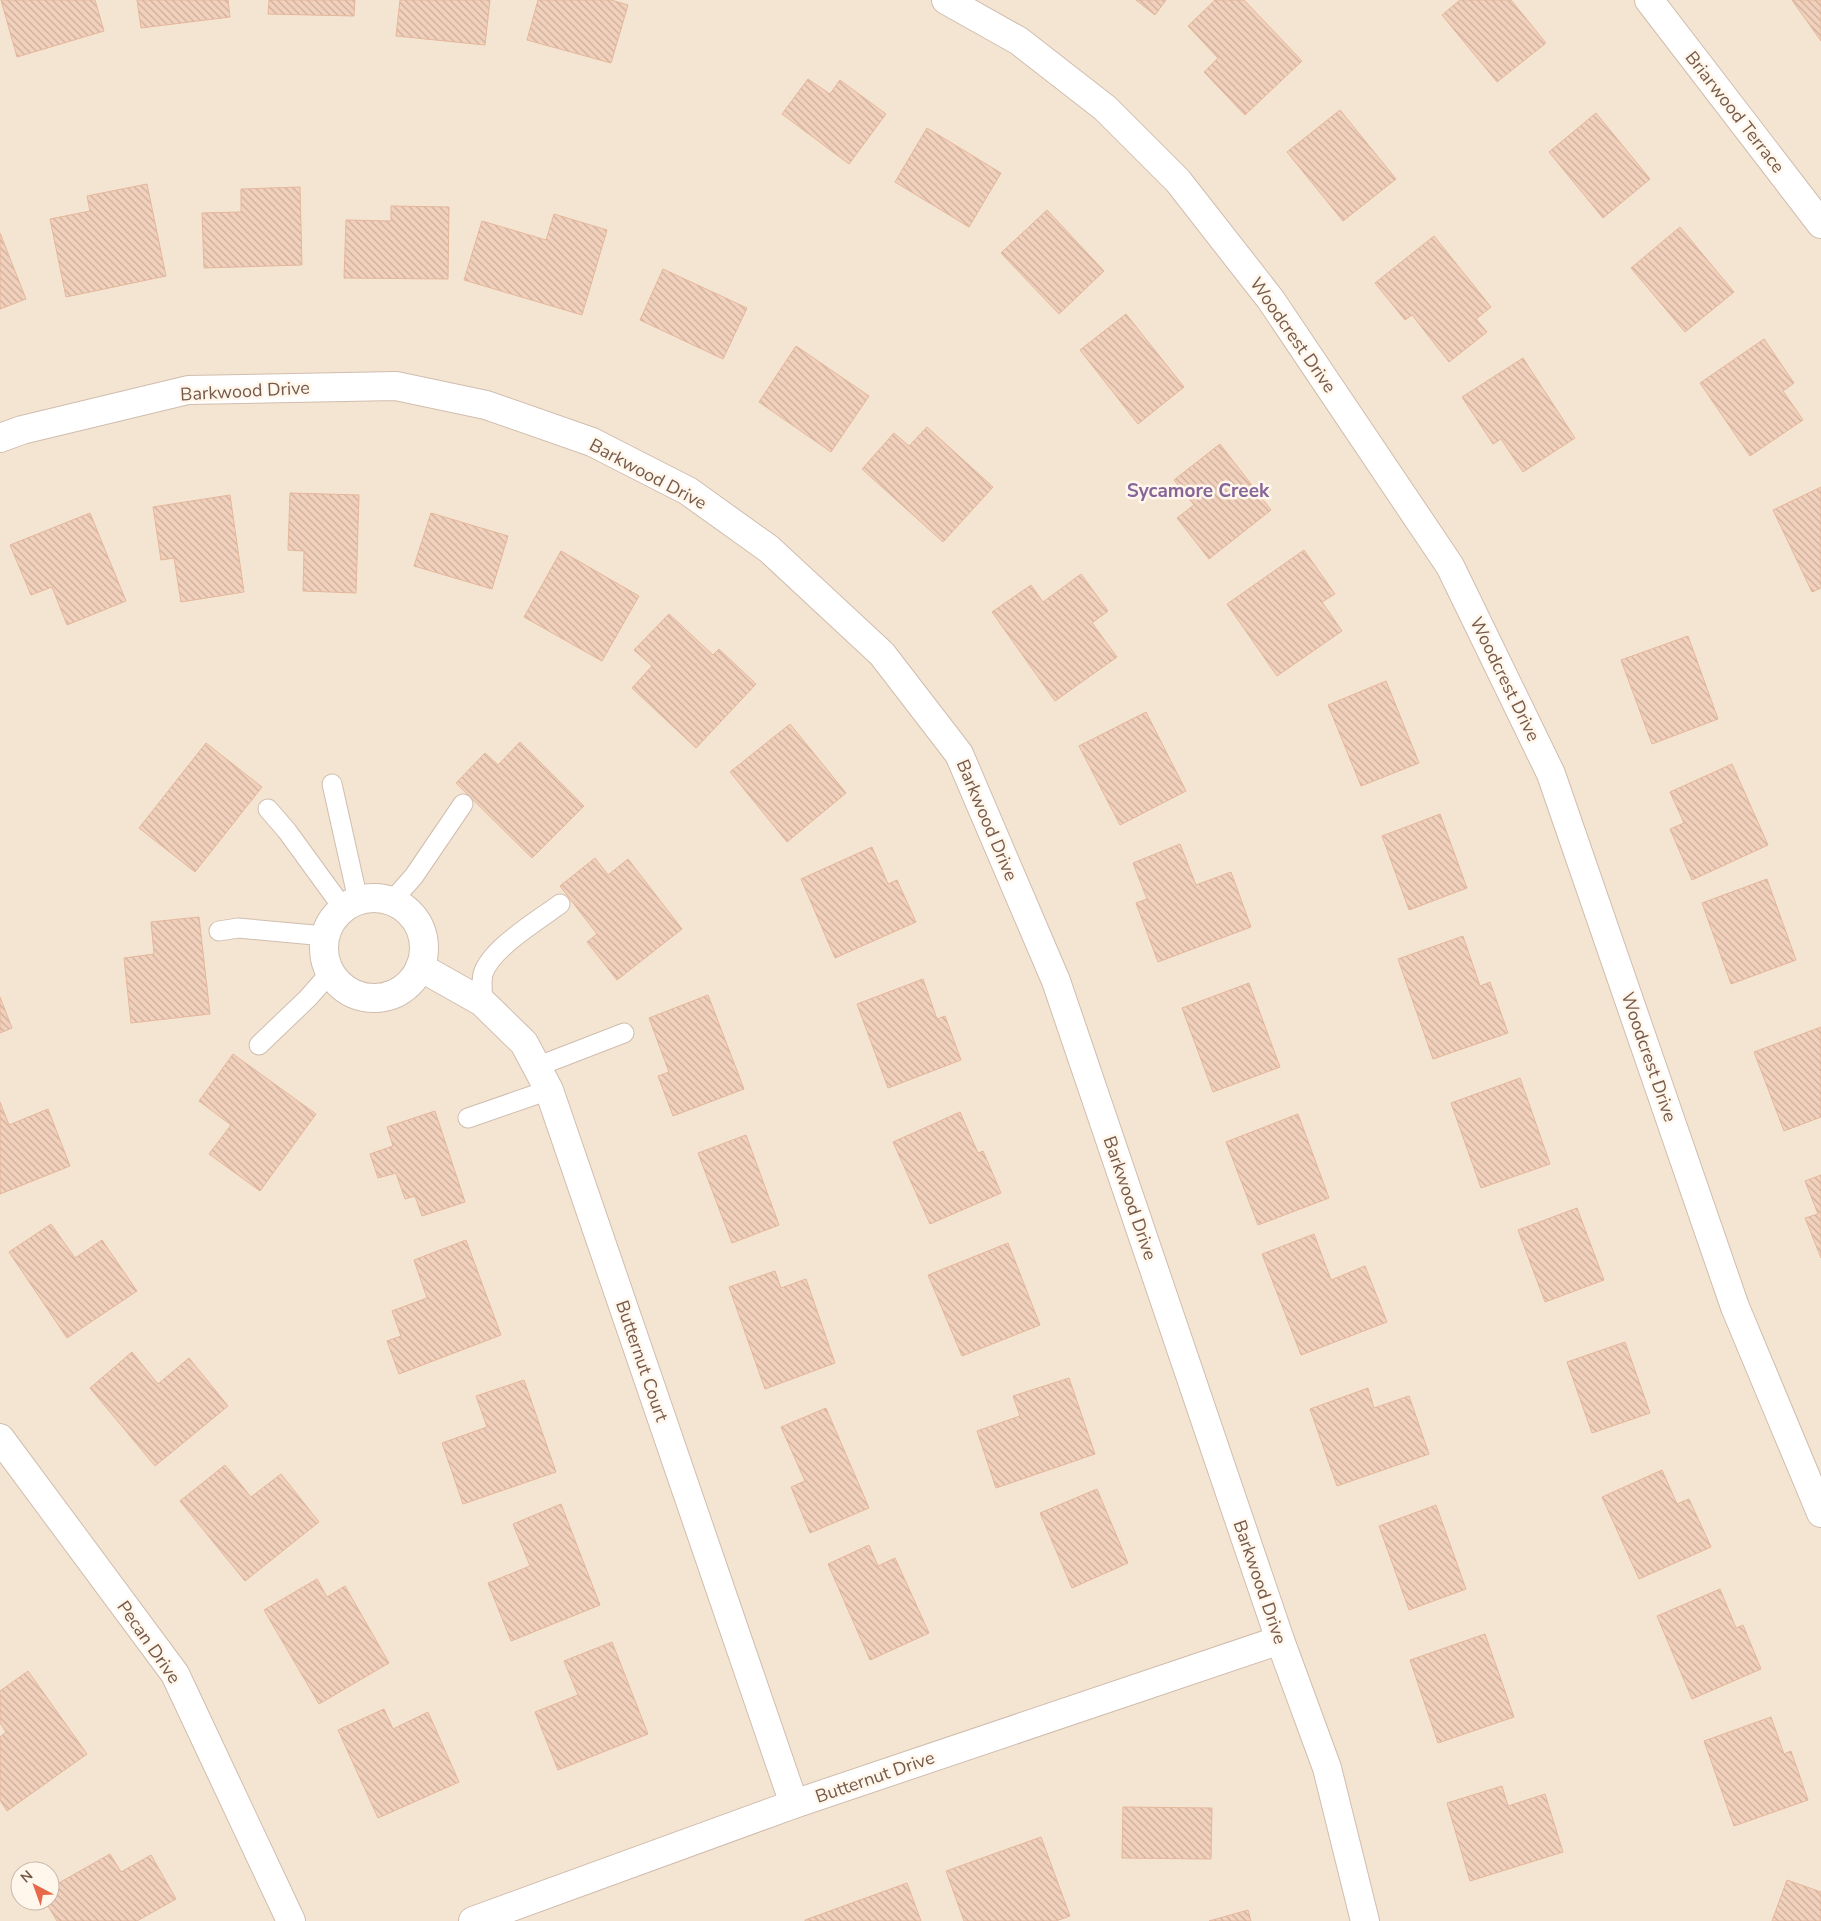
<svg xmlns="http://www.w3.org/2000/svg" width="1821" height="1921" viewBox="0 0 1821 1921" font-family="'Nunito Sans',sans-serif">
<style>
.residential{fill:#f4e5d3;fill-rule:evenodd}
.building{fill:url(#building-back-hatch);stroke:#e5b79c}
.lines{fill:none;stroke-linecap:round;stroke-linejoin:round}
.lane-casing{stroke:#d0bdae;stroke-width:21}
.street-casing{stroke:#d0bdae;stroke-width:30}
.lane{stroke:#fff;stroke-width:19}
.street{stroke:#fff;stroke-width:28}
.labels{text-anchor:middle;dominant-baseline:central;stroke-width:5;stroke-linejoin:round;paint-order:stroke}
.street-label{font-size:18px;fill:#76594a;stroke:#fff7eb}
.neighbourhood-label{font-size:19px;font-weight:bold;fill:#876599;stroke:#fff7eb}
</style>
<defs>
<pattern id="building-back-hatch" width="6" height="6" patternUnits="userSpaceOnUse" patternTransform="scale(1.25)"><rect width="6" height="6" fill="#f2d1bc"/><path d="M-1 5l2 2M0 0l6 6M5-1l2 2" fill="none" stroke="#c9ad9b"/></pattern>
</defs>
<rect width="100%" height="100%" fill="#fcf3e5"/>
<path class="residential" d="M0,0h1821v1921h-1821zM20,1871h30v30h-30z"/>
<g class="building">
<polygon points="1,0 95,0 104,31 17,57"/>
<polygon points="137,0 228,0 230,17 141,28"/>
<polygon points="269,0 355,0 354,16 268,14"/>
<polygon points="400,0 490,0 485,45 396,36"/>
<polygon points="538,0 611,0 628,5 611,63 527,40"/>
<polygon points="1136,0 1166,0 1155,15"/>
<polygon points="1215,0 1244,0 1302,61 1245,115 1204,72 1218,58 1188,26"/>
<polygon points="1460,0 1511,0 1546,43 1497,82 1442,15"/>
<polygon points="1792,0 1821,0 1821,41"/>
<polygon points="808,79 830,94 840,80 886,114 849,164 782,114"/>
<polygon points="1340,110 1396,179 1343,221 1287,152"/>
<polygon points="1596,113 1650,179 1603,218 1549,152"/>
<polygon points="927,128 1001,173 969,227 895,182"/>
<polygon points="147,184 166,276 66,297 50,219 90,211 87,196"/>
<polygon points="300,187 302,265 204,268 202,213 241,212 241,189"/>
<polygon points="391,206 449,207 448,279 344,278 346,220 391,221"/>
<polygon points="1047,210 1104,271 1059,314 1001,253"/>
<polygon points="554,214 607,230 582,315 464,280 482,221 546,240"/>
<polygon points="1680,227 1734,292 1685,332 1631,268"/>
<polygon points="0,233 26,299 0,309"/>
<polygon points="1434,236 1491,307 1476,319 1487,332 1449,362 1412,315 1405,320 1375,283"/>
<polygon points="663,269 747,308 723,359 640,320"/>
<polygon points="1126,314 1184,387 1138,424 1080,350"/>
<polygon points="1764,339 1794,383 1783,391 1803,420 1750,456 1700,383"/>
<polygon points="796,346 869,396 831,452 759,402"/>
<polygon points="1523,358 1575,438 1523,472 1501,439 1493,444 1462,397"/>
<polygon points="927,427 993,487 943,542 862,469 894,433 909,446"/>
<polygon points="1220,444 1271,510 1209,559 1177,518 1194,505 1174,480"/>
<polygon points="1821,487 1821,588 1812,592 1773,510"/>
<polygon points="290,493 359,495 356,593 303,591 304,551 288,550"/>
<polygon points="230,495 244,592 181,602 174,558 161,560 153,507"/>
<polygon points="90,513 126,601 67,625 52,587 31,595 10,545"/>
<polygon points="431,513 508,536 492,589 414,566"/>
<polygon points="1304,550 1335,594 1322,602 1342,631 1277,676 1227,604"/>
<polygon points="561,551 639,596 602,661 524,617"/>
<polygon points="1081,574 1108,611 1092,623 1117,657 1055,701 992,612 1031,585 1043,602"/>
<polygon points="669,614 713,655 719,649 756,684 696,748 632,688 652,666 634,650"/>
<polygon points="1688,636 1718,719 1652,744 1621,660"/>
<polygon points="1386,681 1419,763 1361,786 1328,705"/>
<polygon points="1146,712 1186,791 1120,825 1079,746"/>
<polygon points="790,724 846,793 787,842 730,772"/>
<polygon points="520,742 584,806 532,858 456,783 485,753 498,765"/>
<polygon points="206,743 262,787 195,872 139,828"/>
<polygon points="1732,764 1768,845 1692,880 1670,829 1684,823 1670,792"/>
<polygon points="1440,814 1467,888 1409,910 1382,836"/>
<polygon points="1180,844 1196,885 1231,872 1251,927 1158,962 1136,903 1147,899 1133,863"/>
<polygon points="872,847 888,884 897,880 916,922 835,958 801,879"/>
<polygon points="595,858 608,875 628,859 682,929 617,980 587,942 597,934 560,886"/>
<polygon points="1767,879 1796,960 1731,984 1702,903"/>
<polygon points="199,917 210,1014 131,1023 124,958 154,954 151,922"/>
<polygon points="1463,936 1480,986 1490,982 1508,1033 1433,1059 1398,959"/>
<polygon points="923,979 937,1019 945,1016 961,1060 888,1088 857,1004"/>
<polygon points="1249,983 1280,1067 1213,1092 1182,1008"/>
<polygon points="708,995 744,1089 673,1116 658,1076 669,1072 649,1018"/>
<polygon points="0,997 12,1028 0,1033"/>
<polygon points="1821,1027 1821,1117 1784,1131 1754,1052"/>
<polygon points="233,1054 316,1114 260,1191 209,1154 231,1125 199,1101"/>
<polygon points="1520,1078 1550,1164 1481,1188 1451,1103"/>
<polygon points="0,1102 9,1125 48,1109 70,1166 0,1194"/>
<polygon points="435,1111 465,1202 422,1216 415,1196 405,1199 396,1173 378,1178 370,1154 393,1146 387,1127"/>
<polygon points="960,1112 978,1153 983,1151 1001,1193 930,1224 893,1142"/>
<polygon points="1298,1114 1329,1198 1258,1225 1226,1142"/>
<polygon points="746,1135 779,1225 732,1243 698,1153"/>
<polygon points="1821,1175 1821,1258 1805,1218 1818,1214 1805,1181"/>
<polygon points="1577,1208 1604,1280 1545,1302 1518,1230"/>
<polygon points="51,1224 75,1258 102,1240 137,1291 67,1338 9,1252"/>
<polygon points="1314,1234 1331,1280 1365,1266 1387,1322 1301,1355 1262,1254"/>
<polygon points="466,1240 501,1335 399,1374 387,1341 401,1336 392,1311 427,1298 414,1260"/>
<polygon points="1008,1243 1040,1325 962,1356 928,1275"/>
<polygon points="775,1271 781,1288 806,1279 835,1363 765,1389 729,1287"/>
<polygon points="1625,1342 1650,1413 1592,1433 1567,1362"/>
<polygon points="132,1352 158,1384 189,1358 228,1406 155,1466 90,1388"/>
<polygon points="1069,1378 1095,1454 996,1488 977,1431 1020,1416 1013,1396"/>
<polygon points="524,1380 556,1472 463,1504 442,1443 487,1427 476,1396"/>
<polygon points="1368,1388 1374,1408 1409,1396 1429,1454 1337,1486 1310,1409"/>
<polygon points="826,1408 869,1508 810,1533 791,1487 805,1481 781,1427"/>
<polygon points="225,1465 251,1497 281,1474 319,1522 245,1581 180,1501"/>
<polygon points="1662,1470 1677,1504 1689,1499 1711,1547 1639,1579 1602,1497"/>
<polygon points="1097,1489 1128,1563 1072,1588 1040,1513"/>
<polygon points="561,1504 600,1605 511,1641 488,1583 530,1566 513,1524"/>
<polygon points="1436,1505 1466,1589 1409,1610 1379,1526"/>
<polygon points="869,1545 878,1566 895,1558 929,1633 870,1660 828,1564"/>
<polygon points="317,1579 327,1597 345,1586 389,1663 319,1704 264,1610"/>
<polygon points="1720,1589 1736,1628 1743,1625 1761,1669 1692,1699 1657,1616"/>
<polygon points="1485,1634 1514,1717 1438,1743 1410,1660"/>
<polygon points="612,1642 648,1734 558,1770 535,1712 578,1695 564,1661"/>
<polygon points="28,1671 87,1754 7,1811 0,1800 0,1737 6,1732 0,1723 0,1691"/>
<polygon points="384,1709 393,1729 428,1712 459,1782 378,1818 338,1730"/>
<polygon points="1771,1717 1784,1754 1791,1751 1808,1800 1734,1826 1704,1741"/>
<polygon points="1502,1786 1508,1806 1545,1794 1563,1852 1470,1881 1447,1803"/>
<polygon points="1123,1807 1212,1808 1211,1859 1122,1858"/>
<polygon points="1041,1837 1070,1916 1056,1921 964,1921 946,1871"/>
<polygon points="110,1854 121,1872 151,1855 176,1899 137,1921 57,1921 45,1901 50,1901 50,1888"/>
<polygon points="1787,1880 1821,1892 1821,1921 1772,1921"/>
<polygon points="907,1883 921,1921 805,1921 805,1920"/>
<polygon points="1248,1910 1251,1921 1209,1921"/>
</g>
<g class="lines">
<defs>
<g id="lane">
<polyline points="332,784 358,900"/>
<polyline points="268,809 287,831 343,908"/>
<polyline points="392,901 414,876 463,804"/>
<polyline points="219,931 238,928 325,936"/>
<path d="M482,1002c1,-8 -1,-20 1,-28 8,-26 56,-54 77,-70"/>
<polyline points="259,1045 308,998 330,973"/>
<polyline points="536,1067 624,1033"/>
<polyline points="468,1118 549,1090"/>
</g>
<g id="street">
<polyline points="946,0 1019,41 1105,108 1178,181 1271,300 1450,566 1551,774 1735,1307 1821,1513"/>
<polyline points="1649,0 1821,224"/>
<polyline points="0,438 22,430 188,390 396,386 486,405 592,442 688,491 769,549 882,654 959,754 1056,981 1280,1640 1327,1768 1365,1921"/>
<circle cx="374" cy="948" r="50"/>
<polyline points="420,967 482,1002 524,1043 549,1090 794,1804"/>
<polyline points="0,1438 175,1674 291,1921"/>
<polyline points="473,1921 794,1804 1280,1640"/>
</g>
</defs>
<use href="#lane" class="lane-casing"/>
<use href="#street" class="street-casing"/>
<use href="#lane" class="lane"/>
<use href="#street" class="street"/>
</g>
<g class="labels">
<g class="street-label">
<text transform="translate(1735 112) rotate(52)">Briarwood Terrace</text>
<text transform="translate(1293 335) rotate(55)">Woodcrest Drive</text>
<text transform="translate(245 391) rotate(-3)">Barkwood Drive</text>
<text transform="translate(648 474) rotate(28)">Barkwood Drive</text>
<text transform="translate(1505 679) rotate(64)">Woodcrest Drive</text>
<text transform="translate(987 820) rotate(67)">Barkwood Drive</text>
<text transform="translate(1649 1057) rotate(71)">Woodcrest Drive</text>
<text transform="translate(1130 1198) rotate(71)">Barkwood Drive</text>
<text transform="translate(642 1361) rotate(71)">Butternut Court</text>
<text transform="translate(1260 1582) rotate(71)">Barkwood Drive</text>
<text transform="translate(149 1642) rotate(55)">Pecan Drive</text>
<text transform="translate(875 1777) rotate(-19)">Butternut Drive</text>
</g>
<g class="neighbourhood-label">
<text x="1198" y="491">Sycamore Creek</text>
</g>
</g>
<g transform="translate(35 1886) rotate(319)"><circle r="24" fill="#fff7eb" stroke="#c8b8ab"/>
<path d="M0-4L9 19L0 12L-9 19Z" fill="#e86949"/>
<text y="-8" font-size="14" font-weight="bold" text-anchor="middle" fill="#76594a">N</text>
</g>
</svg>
